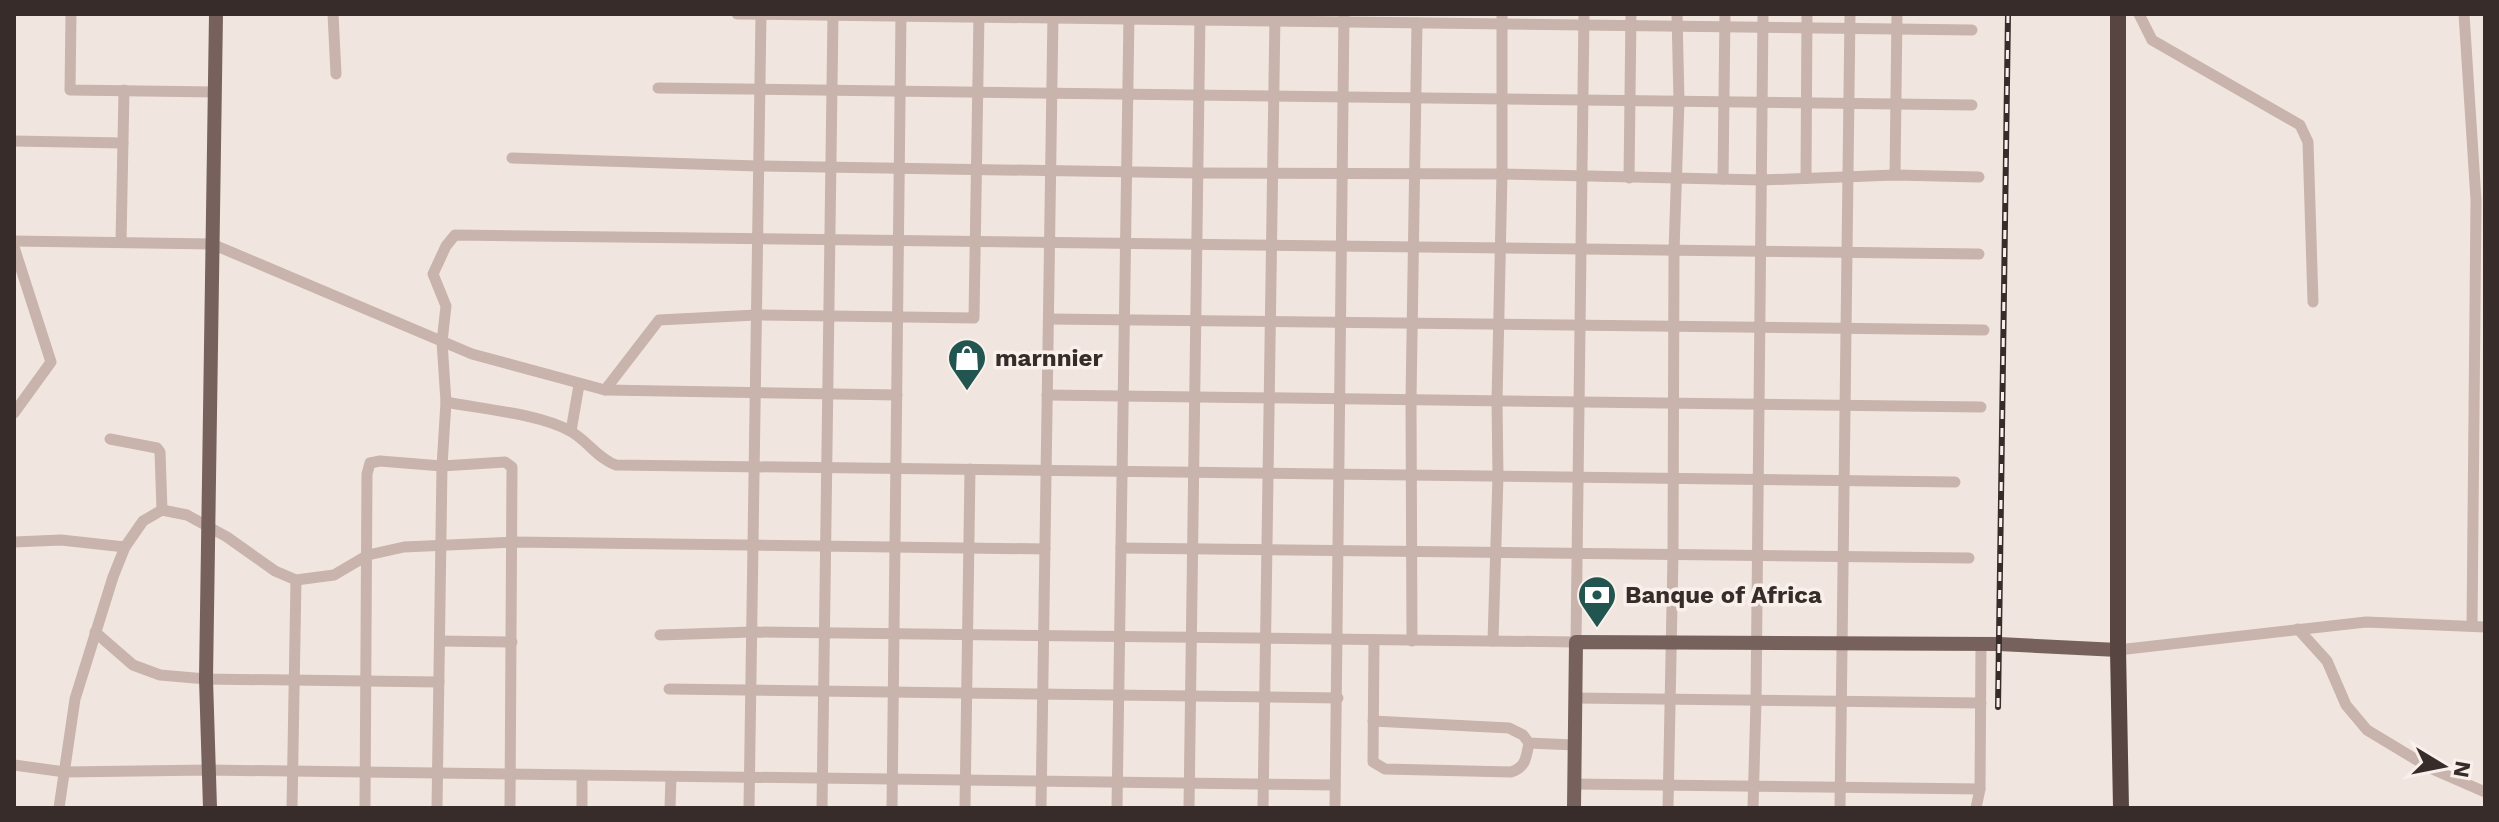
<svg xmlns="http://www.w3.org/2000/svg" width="2499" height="822" viewBox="0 0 2499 822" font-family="'Work Sans',sans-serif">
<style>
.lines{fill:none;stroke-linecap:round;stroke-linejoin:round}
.minor{stroke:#c8b4ac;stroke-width:11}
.major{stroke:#77615c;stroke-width:14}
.highway{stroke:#574542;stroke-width:16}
.rail-casing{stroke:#372c2a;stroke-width:6}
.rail{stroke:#f9f0eb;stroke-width:3;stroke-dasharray:9;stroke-linecap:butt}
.labels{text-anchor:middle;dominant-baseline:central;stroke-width:7;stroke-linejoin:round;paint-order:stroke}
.poi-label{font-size:24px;font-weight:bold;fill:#372c2a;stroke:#f9f0eb;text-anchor:start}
</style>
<rect width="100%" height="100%" fill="#f1e6df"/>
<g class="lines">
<g class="minor">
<polyline points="71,14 70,90 215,92"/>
<polyline points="333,14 336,74"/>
<polyline points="737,14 1972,30"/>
<polyline points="2139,14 2152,40 2300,125 2308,142 2313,302"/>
<polyline points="2464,14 2476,200 2472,626"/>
<polyline points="658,88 1972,105"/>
<polyline points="14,141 123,143"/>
<polyline points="512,158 757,166 1197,173 1502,174 1762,180 1895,175 1979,177"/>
<polyline points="1895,175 1897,14"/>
<polyline points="1629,178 1631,14"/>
<polyline points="1806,178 1807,14"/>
<polyline points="1723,179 1725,14"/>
<polyline points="14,241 212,244 472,354 605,390 897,395"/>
<polyline points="121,242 124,90"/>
<polyline points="14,247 51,362 14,413"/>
<polyline points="1049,319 1984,330"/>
<polyline points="605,390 659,320 756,315 974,318 979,14"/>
<polyline points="1047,395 1981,407"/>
<path d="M446,402c36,7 94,12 124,29 17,9 28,28 46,34l1339,17"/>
<polyline points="571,431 579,385"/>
<polyline points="110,439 157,448 160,452 162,510"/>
<polyline points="14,542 61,540 125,547"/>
<polyline points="1121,548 1969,558"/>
<polyline points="2298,629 2327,661 2346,705 2367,730 2430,768 2485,792"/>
<polyline points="95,632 133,665 160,675 206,679 439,682"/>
<polyline points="660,635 752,632 1576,642 1584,14"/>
<path d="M1374,640l-1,122 12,7 126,3c15,-5 15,-14 18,-29"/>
<polyline points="440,641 512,642"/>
<polyline points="1412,641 1411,400 1417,23"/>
<polyline points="1493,641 1498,476 1497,401 1502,174 1502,14"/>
<polyline points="2118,650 2366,622 2485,627"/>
<polyline points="669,689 1338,698"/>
<polyline points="1575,698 1981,703"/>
<polyline points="1373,721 1509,728 1523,735 1529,743 1574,745"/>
<polyline points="14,765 65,772 209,770 1335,785"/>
<polyline points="1574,784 1980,789"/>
<polyline points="59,808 75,699 113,577 125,547 143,521 162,510 187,515 227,537 275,571 296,580 334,575 368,555 404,547 514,542 1045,549"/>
<polyline points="292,808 296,580"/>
<polyline points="365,808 367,474 370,463 380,461 442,466 505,462 512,467 510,808"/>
<polyline points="437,808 442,466 446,402 442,342 446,306 433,274 446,246 455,235 1979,254"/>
<polyline points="582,808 582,776"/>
<polyline points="670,808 671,777"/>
<polyline points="749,808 761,14"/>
<polyline points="822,808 833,14"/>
<polyline points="892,808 901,14"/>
<polyline points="965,808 970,469"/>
<polyline points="1041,808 1053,14"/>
<polyline points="1117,808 1129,15"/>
<polyline points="1189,808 1200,15"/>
<polyline points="1263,808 1275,15"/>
<polyline points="1335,808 1344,14"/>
<polyline points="1668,808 1673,555 1674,251 1679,101 1677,14"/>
<polyline points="1753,808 1756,701 1763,14"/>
<polyline points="1840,808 1850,14"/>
<polyline points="1976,808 1980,789 1981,644"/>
</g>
<g class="major">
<polyline points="210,808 206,679 216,14"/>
<polyline points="1574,808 1576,642 1999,644 2118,650"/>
</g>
<polyline class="highway" points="2118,14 2118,650 2121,808"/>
<defs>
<polyline id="rail" points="1998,707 2008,14"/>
</defs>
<use href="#rail" class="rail-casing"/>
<use href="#rail" class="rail"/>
</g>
<defs>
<symbol id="shop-pin" viewBox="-11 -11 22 30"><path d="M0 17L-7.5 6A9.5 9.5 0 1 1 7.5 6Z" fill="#235550" stroke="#f9f0eb"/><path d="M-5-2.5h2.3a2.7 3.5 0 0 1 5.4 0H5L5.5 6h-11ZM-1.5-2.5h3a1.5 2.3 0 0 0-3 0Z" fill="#fff"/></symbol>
<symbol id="bank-pin" viewBox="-11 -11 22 30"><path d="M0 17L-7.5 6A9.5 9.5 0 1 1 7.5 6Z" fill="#235550" stroke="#f9f0eb"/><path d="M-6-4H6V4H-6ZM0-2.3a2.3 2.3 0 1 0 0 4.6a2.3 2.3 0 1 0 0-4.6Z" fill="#fff"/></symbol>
</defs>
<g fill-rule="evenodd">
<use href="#shop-pin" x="945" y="336" width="44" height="60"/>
<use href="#bank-pin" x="1575" y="573" width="44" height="60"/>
</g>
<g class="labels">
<g class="poi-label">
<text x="995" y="358">marnnier</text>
<text x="1625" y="595">Banque of Africa</text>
</g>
</g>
<rect width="2499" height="822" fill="none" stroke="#372c2a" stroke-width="32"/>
<g transform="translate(2443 766) rotate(100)" stroke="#f9f0eb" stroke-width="6" paint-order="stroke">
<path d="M0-6L14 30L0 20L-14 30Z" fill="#372c2a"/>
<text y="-12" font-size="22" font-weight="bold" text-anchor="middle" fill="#372c2a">N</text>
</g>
</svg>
